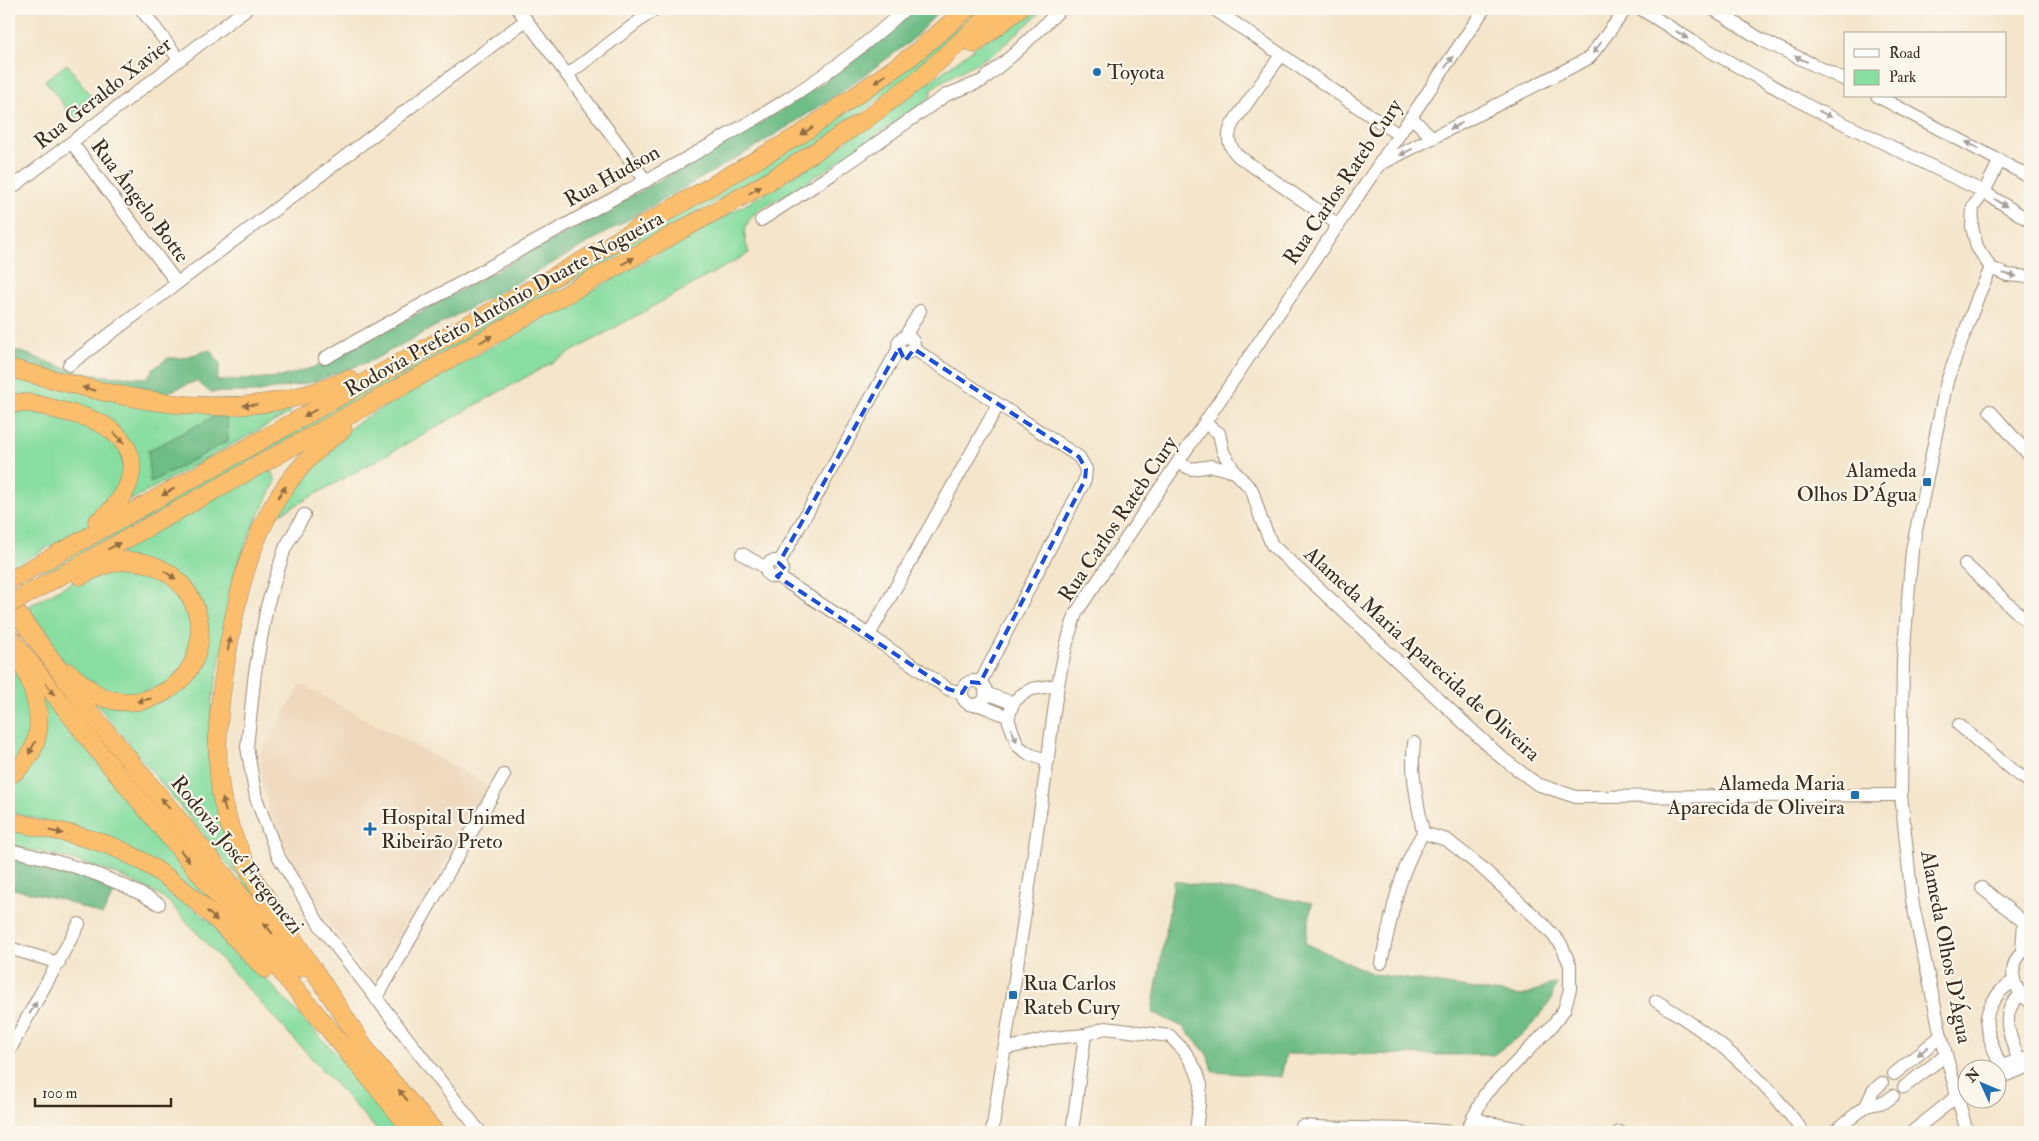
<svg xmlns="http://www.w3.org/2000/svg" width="2039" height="1141" viewBox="0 0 2039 1141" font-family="'IM FELL Double Pica',serif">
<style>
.built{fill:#eed7bb}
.green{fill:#88dda0;stroke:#62845f}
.forest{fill:#6ebc86;stroke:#547352}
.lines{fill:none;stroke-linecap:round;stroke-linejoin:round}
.minor-casing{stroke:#988874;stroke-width:14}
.highway-casing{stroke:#988874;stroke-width:19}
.minor{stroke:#fff;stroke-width:12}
.highway{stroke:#fabe6d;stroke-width:18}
.highway-bridge-casing{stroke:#988874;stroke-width:19;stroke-linecap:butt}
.highway-bridge{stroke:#fabe6d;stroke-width:18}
.oneway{fill:#a79f9a}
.oneway2{fill:#916d42}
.marked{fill:none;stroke:#1d4ed8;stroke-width:4;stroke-dasharray:10 6;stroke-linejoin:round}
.poi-dot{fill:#1f6fb2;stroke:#fbf7ec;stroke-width:2}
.labels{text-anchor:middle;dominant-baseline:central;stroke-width:4.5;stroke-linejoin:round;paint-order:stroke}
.poi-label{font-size:21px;fill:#3b2a1e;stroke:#fbf7ec;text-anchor:start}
.street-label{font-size:21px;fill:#3b2a1e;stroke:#fbf7ec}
</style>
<rect width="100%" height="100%" fill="#fbf7ec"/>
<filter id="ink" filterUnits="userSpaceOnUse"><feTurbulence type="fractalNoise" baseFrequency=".02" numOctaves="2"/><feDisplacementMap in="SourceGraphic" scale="10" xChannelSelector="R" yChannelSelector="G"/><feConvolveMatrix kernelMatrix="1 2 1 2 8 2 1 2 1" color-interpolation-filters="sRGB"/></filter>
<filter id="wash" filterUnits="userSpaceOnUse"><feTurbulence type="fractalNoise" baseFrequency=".0096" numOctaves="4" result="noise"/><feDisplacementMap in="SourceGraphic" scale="20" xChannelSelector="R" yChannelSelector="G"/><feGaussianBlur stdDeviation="1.12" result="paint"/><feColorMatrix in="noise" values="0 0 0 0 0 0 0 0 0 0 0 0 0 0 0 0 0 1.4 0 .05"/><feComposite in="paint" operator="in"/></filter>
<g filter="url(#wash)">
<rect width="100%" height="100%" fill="#f4e5cb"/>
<polygon class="built" points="301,684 482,782 486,788 386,972 377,979 368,978 329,923 280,842 270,816 262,782 260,754"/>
<g class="green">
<polygon points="978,9 991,9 959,38 825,141 31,584 29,579 819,132 890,82"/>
<path d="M1025,9h19l-49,44 -56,30 -8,7 -1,8c-44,31 -88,62 -134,91 -14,9 -37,16 -47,31 -7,11 -4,22 0,33l-480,267 14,-24 60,-63 25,-17 382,-214c96,-57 187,-124 275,-193z"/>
<polygon points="67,64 96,103 75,120 45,80"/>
<polygon points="9,372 66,386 287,406 291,411 290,413 129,501 119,433 9,400"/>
<polygon points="30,411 94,426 120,446 126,482 96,521 9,569 9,412"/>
<polygon points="266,468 272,472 276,481 251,531 234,576 229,615 212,701 209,734 212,776 263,907 84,689 114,706 185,680 200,601 122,556 119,550"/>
<polygon points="117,565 158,572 189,602 196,647 171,684 122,698 74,672 20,611 76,580"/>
<path d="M9,658c20,36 38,77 0,108z"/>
<polygon points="43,696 215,903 214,908 110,838 9,812 9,783 15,779"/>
<path d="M9,825l53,11 79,28 78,65 132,141 51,62h-23l-211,-231c-51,-33 -101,-43 -159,-56z"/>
</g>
<g class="forest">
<path d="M914,9h27l-30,32 -78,57 -81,51 -208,119 -171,92 -60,22 -54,10h-49l-14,-11 -35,14 -152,-30v-16c19,4 37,13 56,19 26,8 55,9 82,10l6,-9 15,-11h14l28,-8 10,14 -3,17 64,-4 40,-12c107,-56 213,-115 318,-173 96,-54 196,-106 275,-183z"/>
<polygon points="213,417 227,418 228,441 150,483 148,451"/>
<polygon points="9,856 76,872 118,887 102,915 60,899 9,888"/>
<polygon points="1174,881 1312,903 1305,943 1373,974 1522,996 1557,982 1550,1002 1528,1030 1493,1055 1286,1054 1281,1077 1213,1072 1207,1054 1183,1027 1152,1012"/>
</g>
</g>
<g filter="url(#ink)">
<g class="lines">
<defs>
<g id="minor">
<polyline points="141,9 179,59"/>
<polyline points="518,9 646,181"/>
<polyline points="1214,9 1399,135"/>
<polyline points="1641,9 1692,41 1812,108 1984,192 2030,221"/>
<polyline points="1713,9 1762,40 1845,80"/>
<path d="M1281,55l-48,68c-7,12 -5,23 5,33l101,69"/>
<polyline points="567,75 655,9"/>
<polyline points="1877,96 2030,177"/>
<polyline points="1411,117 1433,138"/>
<polyline points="72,143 177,283"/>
<polyline points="2000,160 1984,192 1973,207 1972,227 1977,247 1991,268 2007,275 2030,277"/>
<polyline points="1379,165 1589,58 1626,9"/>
<polyline points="9,190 246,9"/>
<polyline points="761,220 834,173 946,95 982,81 1015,53 1061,9"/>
<circle cx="906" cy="345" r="8"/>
<polyline points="904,338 920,311"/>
<polyline points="914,349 1079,457 1086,469 1085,480 980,683"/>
<path d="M325,358c101,-56 201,-111 302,-167 97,-53 197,-106 278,-182"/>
<polyline points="69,365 526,20"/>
<polyline points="1990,411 2030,456"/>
<polyline points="1206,424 1219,433 1223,452 1235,472 1252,490 1261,519 1272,545 1502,758 1537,784 1576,797 1901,795"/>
<polyline points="1179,463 1191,469 1212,466 1235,472"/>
<polyline points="304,515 285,548 267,606 255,672 247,747 256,798 277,854 321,927 480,1132"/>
<polyline points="742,554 766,568"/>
<circle cx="774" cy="569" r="8"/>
<polyline points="779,563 899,348"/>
<polyline points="1965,564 2030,624"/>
<polyline points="777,576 869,635 948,689 962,693"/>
<polyline points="869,635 998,405"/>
<circle cx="974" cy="693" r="12"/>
<polyline points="985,693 1013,703"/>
<polyline points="977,704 1009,717"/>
<polyline points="1959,725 2013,771 2030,782"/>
<polyline points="1048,761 1029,754 1018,746 1008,719 1013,703 1021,695 1032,689 1058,685"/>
<polyline points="1423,833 1447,840 1481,867 1543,924 1561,944 1570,965 1570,989 1564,1010 1552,1026 1485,1094 1466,1132"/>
<path d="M9,850c53,11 103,26 150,54"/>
<polyline points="1982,888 2030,927"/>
<path d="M2030,945c-23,17 -22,40 0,57"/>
<polyline points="9,948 59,963"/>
<polyline points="2022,951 2024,921"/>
<path d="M1381,963c11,-47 16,-88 42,-130 -5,-30 -13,-60 -9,-90"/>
<path d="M2014,981c-15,8 -30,28 -27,46 3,16 12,34 17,49l26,-10"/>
<path d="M2021,995c-26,19 -7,50 1,74"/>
<polyline points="376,999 504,775"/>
<path d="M1656,1001c58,34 108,76 147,131"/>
<polyline points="1004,1049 1051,1038 1085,1035 1105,1028 1170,1036 1185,1052 1196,1070 1201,1085 1196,1132"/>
<polyline points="9,1051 79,924"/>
<polyline points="2001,1066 2030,1057"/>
<polyline points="1894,1074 1941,1036"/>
<polyline points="1904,1087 1946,1055"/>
<polyline points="1866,1106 1885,1102 1893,1096"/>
<polyline points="1473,1117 1489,1123 1531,1131"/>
<path d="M1302,1126c50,4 100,0 149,6"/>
<path d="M992,1132c16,-111 33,-222 50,-333 10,-62 13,-126 34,-186l408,-604"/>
<polyline points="1072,1132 1085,1035"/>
<polyline points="1619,1132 1620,1132"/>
<polyline points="1834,1132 1866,1106 1873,1091 1882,1083"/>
<polyline points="1912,1132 1956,1097"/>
<polyline points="1967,1132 1941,1036 1912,900 1901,795 1903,660 1912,550 1947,381 1979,294 1991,268"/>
</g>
<g id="highway">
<polyline points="974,44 1019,9"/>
<path d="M9,368c115,30 225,63 340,11"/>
<path d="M9,404c18,-4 35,2 53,7 13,3 27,6 40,13 47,27 32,72 -5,98"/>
<path d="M343,429c-81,58 -102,139 -117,232 -7,44 -12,87 -5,132 6,32 20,63 36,91l114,173"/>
<polyline points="9,581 566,270 803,133 913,55 967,9"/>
<polyline points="26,595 766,183 865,120 919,79 997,9"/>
<polyline points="9,602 90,712 300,968"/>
<polyline points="9,636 95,747 414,1132"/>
<path d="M68,672c11,9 23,21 37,26 37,13 81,-8 92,-46 13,-46 -22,-92 -70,-91 -16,0 -32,8 -47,15"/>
<path d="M9,776c42,-29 32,-72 14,-112"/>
<path d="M9,821c35,8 73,13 107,27 60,26 105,75 149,121"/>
<polyline points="364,1049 435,1132"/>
</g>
</defs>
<use href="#minor" class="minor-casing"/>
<use href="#highway" class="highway-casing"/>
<use href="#minor" class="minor"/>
<use href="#highway" class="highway"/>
<defs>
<polyline id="highway-bridge" points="9,604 26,595"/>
</defs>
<use href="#highway-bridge" class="highway-bridge-casing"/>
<use href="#highway-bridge" class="highway-bridge"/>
</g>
<defs><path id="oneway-solid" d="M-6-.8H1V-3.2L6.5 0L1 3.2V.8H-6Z" transform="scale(1.25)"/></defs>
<g class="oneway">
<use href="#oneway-solid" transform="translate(1682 35) rotate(33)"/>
<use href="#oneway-solid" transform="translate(1597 48) rotate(127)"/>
<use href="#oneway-solid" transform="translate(1801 59) rotate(-155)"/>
<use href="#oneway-solid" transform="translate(1449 62) rotate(-56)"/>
<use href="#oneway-solid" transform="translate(1825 114) rotate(26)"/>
<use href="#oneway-solid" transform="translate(1456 126) rotate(153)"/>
<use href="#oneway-solid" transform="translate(1972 145) rotate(-153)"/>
<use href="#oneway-solid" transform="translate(1406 152) rotate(153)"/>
<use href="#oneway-solid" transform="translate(2001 203) rotate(32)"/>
<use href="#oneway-solid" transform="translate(2010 275) rotate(13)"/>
<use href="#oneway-solid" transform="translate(1014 735) rotate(67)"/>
<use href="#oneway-solid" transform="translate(33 1008) rotate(-60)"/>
<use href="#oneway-solid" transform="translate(1923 1051) rotate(141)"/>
</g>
<g class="oneway2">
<use href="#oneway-solid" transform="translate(880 79) rotate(144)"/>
<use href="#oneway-solid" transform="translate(807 131) rotate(147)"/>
<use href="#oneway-solid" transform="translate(755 190) rotate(-30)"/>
<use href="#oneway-solid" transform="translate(628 261) rotate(-29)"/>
<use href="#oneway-solid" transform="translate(486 339) rotate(-29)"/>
<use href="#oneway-solid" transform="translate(89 389) rotate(-166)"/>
<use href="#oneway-solid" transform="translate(250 405) rotate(177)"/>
<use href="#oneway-solid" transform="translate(310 413) rotate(151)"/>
<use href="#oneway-solid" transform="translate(119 438) rotate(48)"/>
<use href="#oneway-solid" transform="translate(168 492) rotate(151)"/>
<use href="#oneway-solid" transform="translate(282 492) rotate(-55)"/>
<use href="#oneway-solid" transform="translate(114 546) rotate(-29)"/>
<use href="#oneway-solid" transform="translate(170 575) rotate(35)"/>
<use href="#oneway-solid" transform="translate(229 644) rotate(-80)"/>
<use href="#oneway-solid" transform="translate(50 689) rotate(52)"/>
<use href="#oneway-solid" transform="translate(144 700) rotate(168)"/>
<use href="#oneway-solid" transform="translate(32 748) rotate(117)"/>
<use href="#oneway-solid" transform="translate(165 803) rotate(-129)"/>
<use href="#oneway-solid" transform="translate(224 805) rotate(-104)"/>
<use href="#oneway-solid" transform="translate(56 832) rotate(12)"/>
<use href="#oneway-solid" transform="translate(185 856) rotate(50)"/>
<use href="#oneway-solid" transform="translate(212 916) rotate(43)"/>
<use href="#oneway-solid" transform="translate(268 928) rotate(-129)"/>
<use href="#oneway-solid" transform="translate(403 1095) rotate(-130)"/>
</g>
</g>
<path class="marked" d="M899,348l6,13 9,-12 165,108 7,12 -1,11 -105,203 -11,-1 -7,11 -14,-4 -171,-113 9,-6 -7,-7z"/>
<g class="poi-dot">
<circle cx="1097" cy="72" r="5"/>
<rect x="1922" y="477" width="10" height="10" rx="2.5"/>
<rect x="1850" y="790" width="10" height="10" rx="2.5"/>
<path d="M367.5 821.5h5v5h5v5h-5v5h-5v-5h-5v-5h5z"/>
<rect x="1008" y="990" width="10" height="10" rx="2.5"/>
</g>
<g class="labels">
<g class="poi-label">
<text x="1107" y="72">Toyota</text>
<text x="1917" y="470" text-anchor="end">Alameda<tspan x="1917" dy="24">Olhos D'Água</tspan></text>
<text x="1845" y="783" text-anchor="end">Alameda Maria<tspan x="1845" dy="24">Aparecida de Oliveira</tspan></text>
<text x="381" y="817">Hospital Unimed<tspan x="381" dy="24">Ribeirão Preto</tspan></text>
<text x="1023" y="983">Rua Carlos<tspan x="1023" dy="24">Rateb Cury</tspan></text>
</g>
<g class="street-label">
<text transform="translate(103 93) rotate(-38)">Rua Geraldo Xavier</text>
<text transform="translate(612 176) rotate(-29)">Rua Hudson</text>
<text transform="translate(1343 182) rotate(-56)">Rua Carlos Rateb Cury</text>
<text transform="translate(140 201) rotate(53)">Rua Ângelo Botte</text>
<text transform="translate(504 304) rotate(-29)">Rodovia Prefeito Antônio Duarte Nogueira</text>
<text transform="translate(1118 519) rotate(-56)">Rua Carlos Rateb Cury</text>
<text transform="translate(1422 654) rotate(42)">Alameda Maria Aparecida de Oliveira</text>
<text transform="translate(237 855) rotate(51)">Rodovia José Fregonezi</text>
<text transform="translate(1946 947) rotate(79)">Alameda Olhos D'Água</text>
</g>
</g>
<rect width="2039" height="1141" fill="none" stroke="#fbf7ec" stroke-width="30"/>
<rect x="1844" y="32" width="162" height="65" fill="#fbf7ec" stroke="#aea59a"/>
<rect x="1854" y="49" width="25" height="8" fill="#ffffff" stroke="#aea59a"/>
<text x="1889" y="58" font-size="15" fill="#3b2a1e">Road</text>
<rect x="1854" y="70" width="25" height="15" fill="#88dda0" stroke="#aea59a"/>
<text x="1889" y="82" font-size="15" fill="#3b2a1e">Park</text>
<g transform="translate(1982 1084) rotate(314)"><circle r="24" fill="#fbf7ec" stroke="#aea59a"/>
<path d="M0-4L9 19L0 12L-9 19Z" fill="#1f6fb2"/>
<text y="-8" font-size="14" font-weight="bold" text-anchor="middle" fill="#3b2a1e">N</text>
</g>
<path d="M35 1098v8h136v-8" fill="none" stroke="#3b2a1e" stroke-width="2.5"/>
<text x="42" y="1098" font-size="15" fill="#3b2a1e" stroke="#fbf7ec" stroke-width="4" paint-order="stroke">100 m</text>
</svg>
